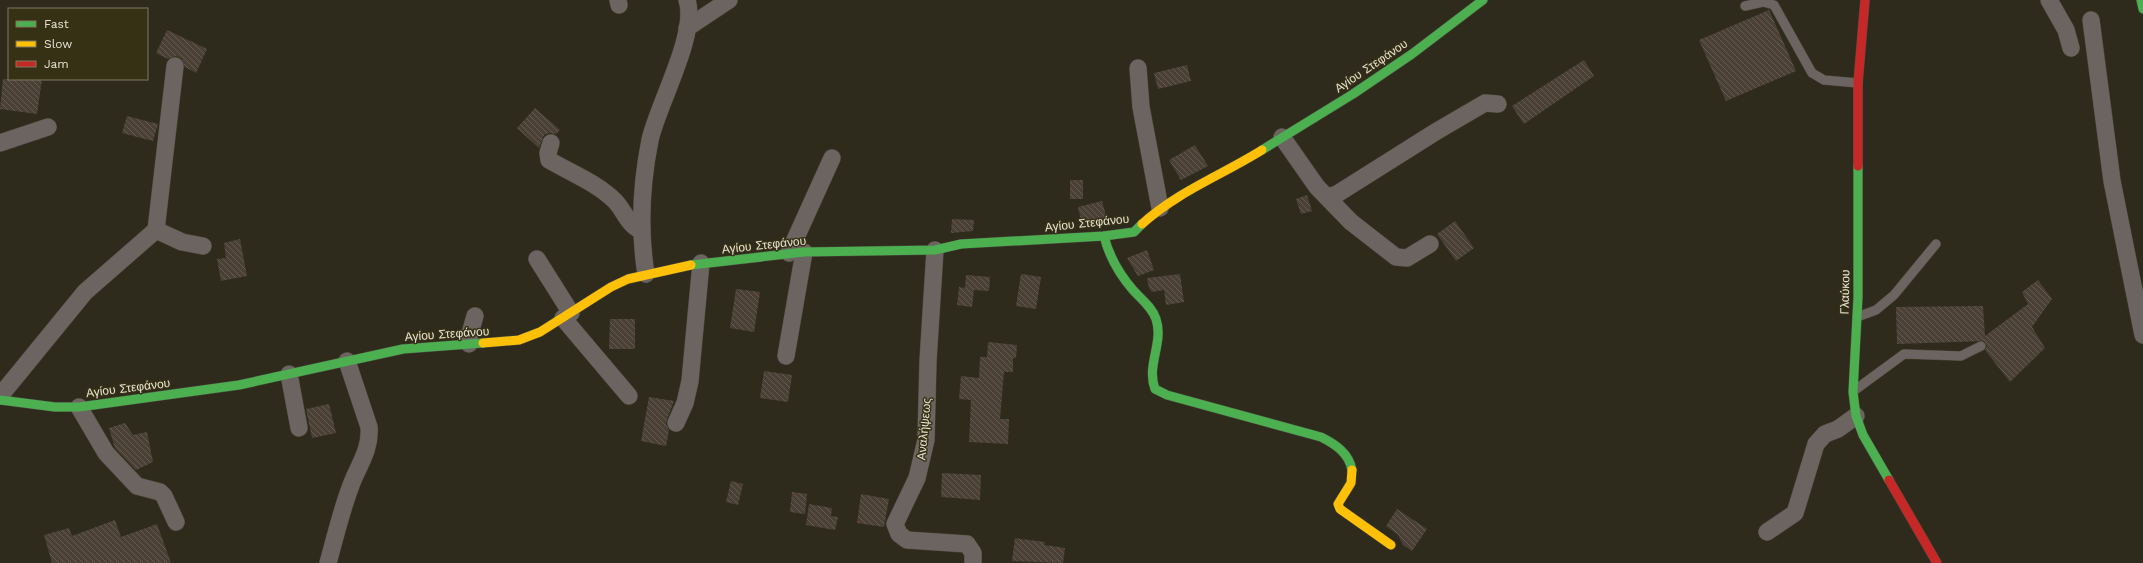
<svg xmlns="http://www.w3.org/2000/svg" width="2143" height="563" viewBox="0 0 2143 563" font-family="'Work Sans',sans-serif">
<style>
.building{fill:url(#building-back-hatch)}
.lines{fill:none;stroke-linecap:round;stroke-linejoin:round}
.lane-casing{stroke:#4a483c;stroke-width:10}
.street-casing{stroke:#4a483c;stroke-width:18}
.fast-casing{stroke:#4a483c;stroke-width:10}
.slow-casing{stroke:#4a483c;stroke-width:10}
.jam-casing{stroke:#4a483c;stroke-width:10}
.lane{stroke:#6c6460;stroke-width:9}
.street{stroke:#6c6460;stroke-width:17}
.fast{stroke:#4caf50;stroke-width:9}
.slow{stroke:#ffc107;stroke-width:9}
.jam{stroke:#c62828;stroke-width:9}
.labels{text-anchor:middle;dominant-baseline:central;stroke-width:3;stroke-linejoin:round;paint-order:stroke}
.street-label{font-size:12px;fill:#e7e3d4;stroke:#363015}
</style>
<defs>
<pattern id="building-back-hatch" width="6" height="6" patternUnits="userSpaceOnUse"><rect width="6" height="6" fill="#4b4036"/><path d="M-1 5l2 2M0 0l6 6M5-1l2 2" fill="none" stroke="#655b52"/></pattern>
</defs>
<rect width="100%" height="100%" fill="#2e2b1d"/>
<g class="building">
<polygon points="1769,10 1796,71 1726,101 1699,40"/>
<polygon points="167,30 207,49 196,73 185,67 181,58 176,56 168,59 156,53"/>
<polygon points="1584,60 1594,76 1524,124 1512,106"/>
<polygon points="1187,65 1191,81 1158,89 1154,73"/>
<polygon points="3,79 42,79 37,114 0,109"/>
<polygon points="535,108 560,130 556,134 549,133 544,135 539,148 517,128"/>
<polygon points="127,116 158,124 153,141 122,133"/>
<polygon points="1195,145 1208,166 1181,180 1169,160"/>
<rect x="1070" y="180" width="13" height="19"/>
<polygon points="1307,195 1312,211 1301,214 1296,199"/>
<polygon points="1102,201 1108,223 1082,225 1078,207"/>
<polygon points="952,219 974,220 973,231 951,233"/>
<polygon points="1455,221 1474,248 1456,261 1437,234"/>
<polygon points="240,239 247,276 221,281 217,259 226,258 224,243"/>
<polygon points="1147,250 1154,270 1138,276 1127,258"/>
<polygon points="1021,274 1041,277 1036,309 1016,306"/>
<polygon points="1180,274 1184,302 1166,305 1164,290 1152,292 1149,288 1147,278"/>
<polygon points="966,275 990,277 989,291 974,290 972,307 957,305 959,287 965,288"/>
<polygon points="2038,280 2052,299 2032,327 2045,348 2010,382 1985,350 1987,346 1984,341 1897,344 1896,307 1983,306 1985,336 2028,304 2022,292"/>
<polygon points="736,289 760,292 754,332 730,328"/>
<polygon points="610,319 635,319 635,349 609,349"/>
<polygon points="988,342 1017,345 1016,358 1013,358 1013,372 1004,372 1000,419 1009,419 1008,444 969,442 971,400 959,399 961,376 979,378 980,357 987,357"/>
<polygon points="764,371 792,375 788,402 760,398"/>
<polygon points="649,397 674,401 667,419 666,424 669,430 666,446 641,441"/>
<polygon points="329,404 336,433 312,438 306,409"/>
<polygon points="125,423 133,435 147,432 153,462 136,470 115,448 109,428"/>
<polygon points="942,473 981,475 980,500 941,497"/>
<polygon points="731,481 743,484 738,505 726,502"/>
<polygon points="792,492 807,494 805,514 790,512"/>
<polygon points="861,494 889,499 884,527 857,523"/>
<polygon points="809,504 832,508 831,516 838,517 835,530 806,525"/>
<polygon points="1397,509 1427,529 1412,551 1403,545 1398,535 1386,526"/>
<polygon points="115,520 121,537 157,524 171,563 52,563 44,535 69,528 72,536"/>
<polygon points="1015,538 1045,542 1044,545 1065,548 1063,563 1012,561"/>
</g>
<g class="lines">
<defs>
<g id="lane">
<polyline points="1745,6 1763,2 1774,5 1812,73 1824,80 1858,83"/>
<polyline points="1857,317 1876,310 1894,295 1936,244"/>
<polyline points="1855,390 1904,354 1961,356 1981,346"/>
</g>
<g id="street">
<polyline points="618,0 619,5"/>
<polyline points="2049,0 2066,30 2071,48"/>
<polyline points="2091,20 2112,181 2143,335"/>
<polyline points="687,28 729,0"/>
<polyline points="1138,68 1141,107 1160,208"/>
<polyline points="1282,137 1317,187 1351,222 1396,257 1407,258 1430,244"/>
<polyline points="0,143 48,127"/>
<path d="M551,143l-3,10 1,7c22,13 48,23 66,41 9,9 14,26 26,29"/>
<polyline points="1329,197 1337,194 1437,131 1485,103 1498,104"/>
<polyline points="156,230 182,242 203,246"/>
<polyline points="935,250 928,361 926,440 917,478 895,524 899,534 907,540 967,544 973,553 973,563"/>
<polyline points="789,253 832,158"/>
<polyline points="537,259 571,313"/>
<path d="M646,274c-7,-44 -5,-89 4,-134 8,-36 48,-106 37,-140"/>
<polyline points="563,318 629,396"/>
<polyline points="469,344 469,337 475,316"/>
<polyline points="786,356 804,252"/>
<polyline points="289,374 299,428"/>
<polyline points="0,396 85,292 156,230 175,66"/>
<polyline points="79,407 106,453 137,486 160,492 164,496 176,522"/>
<polyline points="676,423 685,403 690,381 701,263"/>
<polyline points="1767,532 1795,513 1816,444 1825,434 1838,429 1856,416"/>
<path d="M328,563c7,-25 13,-51 22,-75 7,-21 21,-37 19,-61l-22,-66"/>
</g>
<g id="fast">
<polyline points="2141,0 2143,9"/>
<polyline points="1262,150 1353,94 1412,54 1483,0"/>
<polyline points="1858,166 1858,297 1853,392 1856,416 1863,435 1889,480"/>
<path d="M1104,236c5,20 16,39 29,54 8,9 19,17 23,29 8,24 -10,46 -1,70l12,6 154,42c14,7 28,16 31,33"/>
<polyline points="691,265 804,252 935,250 961,244 1104,236 1134,232 1142,224"/>
<polyline points="0,400 55,407 79,407 239,385 403,349 483,343"/>
</g>
<g id="slow">
<path d="M1142,224c35,-32 80,-49 120,-74"/>
<polyline points="483,343 519,340 540,332 611,287 628,279 691,265"/>
<polyline points="1352,470 1351,483 1338,504 1340,509 1391,545"/>
</g>
<g id="jam">
<polyline points="1858,166 1858,83 1865,0"/>
<polyline points="1889,480 1937,563"/>
</g>
</defs>
<use href="#lane" class="lane-casing"/>
<use href="#street" class="street-casing"/>
<use href="#fast" class="fast-casing"/>
<use href="#slow" class="slow-casing"/>
<use href="#jam" class="jam-casing"/>
<use href="#lane" class="lane"/>
<use href="#street" class="street"/>
<use href="#fast" class="fast"/>
<use href="#slow" class="slow"/>
<use href="#jam" class="jam"/>
</g>
<g class="labels">
<g class="street-label">
<text transform="translate(1371 66) rotate(-34)">Αγίου Στεφάνου</text>
<text transform="translate(1087 223) rotate(-6)">Αγίου Στεφάνου</text>
<text transform="translate(764 245) rotate(-6)">Αγίου Στεφάνου</text>
<text transform="translate(1845 292) rotate(-89)">Γλαύκου</text>
<text transform="translate(447 334) rotate(-4)">Αγίου Στεφάνου</text>
<text transform="translate(128 388) rotate(-7)">Αγίου Στεφάνου</text>
<text transform="translate(924 429) rotate(-85)">Αναλήψεως</text>
</g>
</g>
<rect x="8" y="8" width="140" height="72" fill="#363015" stroke="#7d7861"/>
<rect x="16" y="21" width="20" height="6" fill="#4caf50" stroke="#7d7861"/>
<text x="44" y="28" font-size="12" fill="#e7e3d4">Fast</text>
<rect x="16" y="41" width="20" height="6" fill="#ffc107" stroke="#7d7861"/>
<text x="44" y="48" font-size="12" fill="#e7e3d4">Slow</text>
<rect x="16" y="61" width="20" height="6" fill="#c62828" stroke="#7d7861"/>
<text x="44" y="68" font-size="12" fill="#e7e3d4">Jam</text>
</svg>
